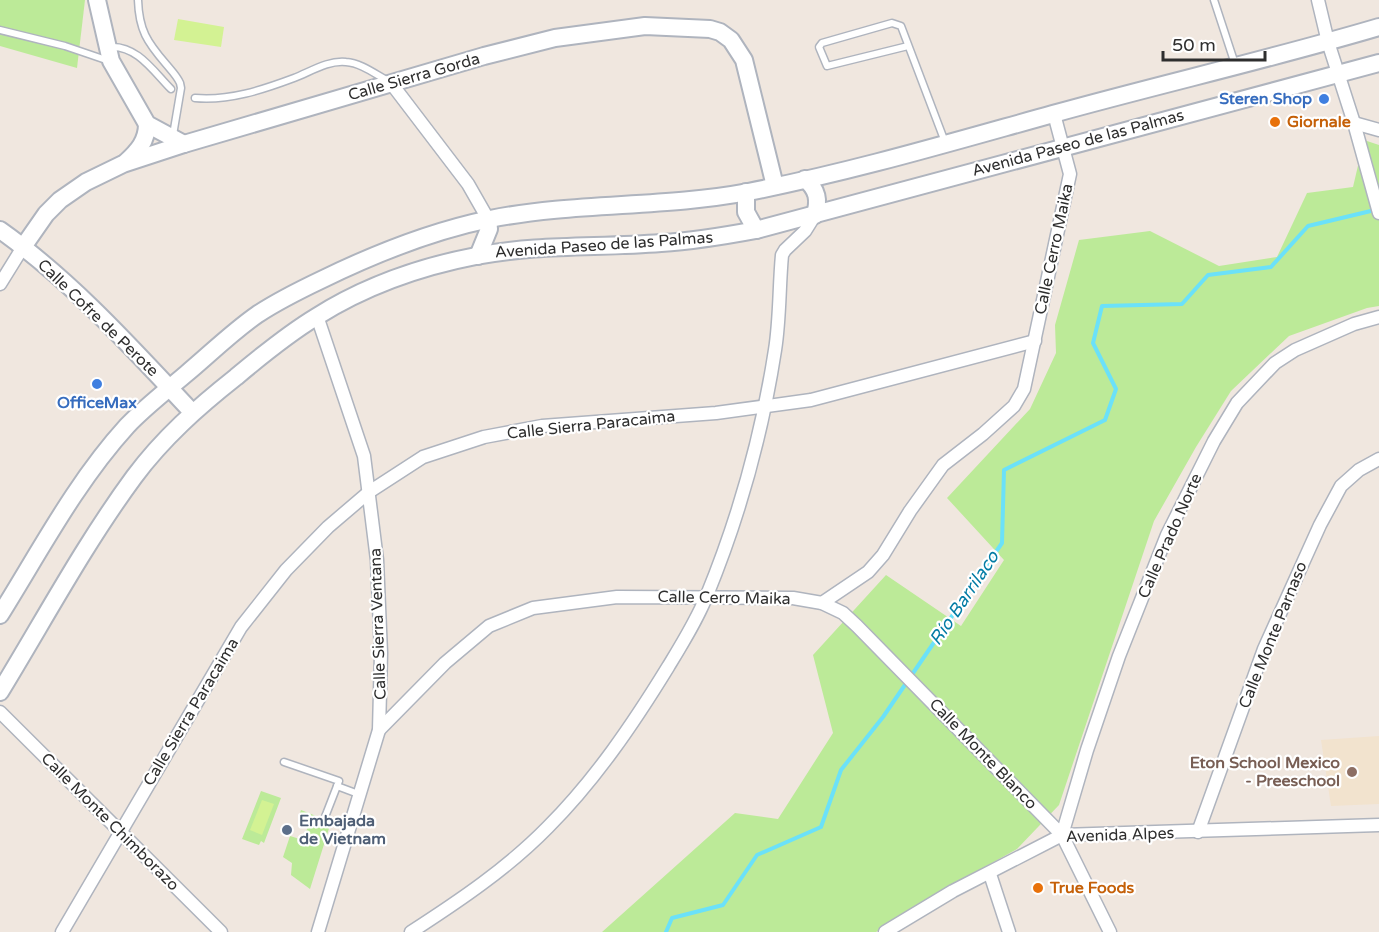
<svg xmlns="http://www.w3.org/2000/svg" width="1379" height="932" viewBox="0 0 1379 932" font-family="'Varela Round',sans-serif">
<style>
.education{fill:#f2e3ce}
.green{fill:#bcea98}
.pitch{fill:#d3f293}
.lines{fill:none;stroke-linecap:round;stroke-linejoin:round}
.stream{stroke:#6be1f9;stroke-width:4}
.lane-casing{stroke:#afb4be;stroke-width:9}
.street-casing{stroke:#afb4be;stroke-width:15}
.secondary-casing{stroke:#afb4be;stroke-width:20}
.lane{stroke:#fff;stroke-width:6}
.street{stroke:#fff;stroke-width:12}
.secondary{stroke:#fff;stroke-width:16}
.shop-dot{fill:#3f7fe0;stroke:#fff;stroke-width:2}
.food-dot{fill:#e8710a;stroke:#fff;stroke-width:2}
.education-dot{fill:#8d6e63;stroke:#fff;stroke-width:2}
.service-dot{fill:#5c6f8a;stroke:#fff;stroke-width:2}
.labels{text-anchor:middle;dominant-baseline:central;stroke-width:4.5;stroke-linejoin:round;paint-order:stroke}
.street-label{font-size:16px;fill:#2e2e2e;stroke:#fff}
.shop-label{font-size:16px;font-weight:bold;fill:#366cbe;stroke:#fff;text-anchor:end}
.food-label{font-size:16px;font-weight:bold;fill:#c56008;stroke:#fff;text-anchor:start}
.education-label{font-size:16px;font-weight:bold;fill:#785e54;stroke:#fff;text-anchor:end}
.service-label{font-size:16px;font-weight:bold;fill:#4e5e75;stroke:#fff;text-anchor:start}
.water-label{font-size:18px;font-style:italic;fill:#037ca5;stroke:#fff}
</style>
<rect width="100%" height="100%" fill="#f0e7df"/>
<polygon class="education" points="1379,736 1379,804 1331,806 1321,740"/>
<g class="green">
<polygon points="0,0 85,0 77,68 0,46"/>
<polygon points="1364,140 1379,145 1379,306 1367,308 1289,336 1231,391 1196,447 1154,521 1059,805 1017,849 931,897 876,932 602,932 735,813 778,819 833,733 813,655 886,575 961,626 1004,560 947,498 1030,409 1056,353 1055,325 1079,240 1150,231 1219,266 1277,257 1307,193 1353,187"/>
<polygon points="261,791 281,798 264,843 261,841 259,845 242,839"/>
<polygon points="301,810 331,822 310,889 291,875 292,863 283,857 290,836 303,840 310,821 299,816"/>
</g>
<g class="pitch">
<polygon points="178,19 224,27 221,47 174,40"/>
<polygon points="262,800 274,804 262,835 250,830"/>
</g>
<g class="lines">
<polyline class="stream" points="666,932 672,918 723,905 757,855 821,827 841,770 883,717 1002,543 1004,470 1105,420 1116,389 1093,343 1102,306 1182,304 1208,275 1271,267 1308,226 1375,210"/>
<defs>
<g id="lane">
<path d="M138,0c1,30 9,42 28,64 5,6 11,12 14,19l1,5 -8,47"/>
<polyline points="1214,0 1235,64"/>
<polyline points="0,30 65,46 109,61"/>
<polyline points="908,46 827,66 819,47 822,43 892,23 901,26 945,142"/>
<path d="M110,47c27,-2 44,25 61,42"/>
<path d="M195,98c34,3 67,-8 99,-20 16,-6 34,-18 52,-16 15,1 29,12 42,19"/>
<polyline points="284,762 339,781 325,817"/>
<polyline points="337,786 361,795"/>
</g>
<g id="street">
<polyline points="1318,0 1328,42 1354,123 1379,213"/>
<polyline points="391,83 468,184 488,219"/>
<polyline points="1354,123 1379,130"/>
<polyline points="0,284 23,247"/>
<polyline points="317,316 364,456 377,560 381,653 379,730 318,932"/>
<polyline points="822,603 868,572 883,555 910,511 943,465 983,434 1014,406 1024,389 1070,174 1054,114"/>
<polyline points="0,712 221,932"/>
<polyline points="379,730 445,663 489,626 533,608 617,597 793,598 822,603 843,613 857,626 1062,835 1110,932"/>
<polyline points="1198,832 1264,649 1320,525 1341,486 1359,470 1379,459"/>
<polyline points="1062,835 1087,750 1119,656 1167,535 1214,441 1237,403 1275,363 1295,350 1354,324 1379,317"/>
<polyline points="990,874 1009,932"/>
<polyline points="62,932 241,627 286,570 328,527 369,492 423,457 484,437 542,426 716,413 811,400 1035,341"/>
<path d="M411,932c48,-31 97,-64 137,-105 47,-47 85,-103 120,-160 14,-23 29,-47 39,-72 32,-78 55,-161 68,-245 5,-31 4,-63 7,-95l3,-5 20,-19 10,-16"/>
<polyline points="885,932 953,891 1062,835 1379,825"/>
</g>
<g id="secondary">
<polyline points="97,0 111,61 147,124 184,144"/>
<path d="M126,162c12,-11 21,-21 21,-38"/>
<path d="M805,179c13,11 14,21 10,36"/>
<polyline points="746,192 746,212 756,230"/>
<path d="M0,230c72,51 132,118 192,182"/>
<polyline points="23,247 46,214 60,200 86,182 123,164 184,144 484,56 555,38 645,26 710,29 720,32 731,40 744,60 775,186"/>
<polyline points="478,256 489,229 488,219"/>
<path d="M0,615c40,-64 76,-133 127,-189 18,-19 39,-35 59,-52 24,-20 46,-42 72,-60 20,-13 42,-24 63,-34 53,-26 111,-49 169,-61 85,-17 173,-11 258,-27 103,-20 204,-50 305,-78 108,-30 218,-55 326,-87"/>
<path d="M0,692c44,-72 84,-147 134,-215 29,-39 64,-70 102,-100 25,-21 52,-43 80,-60 49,-31 103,-50 160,-61 61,-12 123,-8 185,-13 32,-2 63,-7 95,-13l623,-167"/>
</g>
</defs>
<use href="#lane" class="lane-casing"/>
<use href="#street" class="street-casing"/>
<use href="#secondary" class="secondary-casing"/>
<use href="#lane" class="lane"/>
<use href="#street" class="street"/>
<use href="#secondary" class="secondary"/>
</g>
<g class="shop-dot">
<circle cx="1324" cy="99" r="6"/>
<circle cx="97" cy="384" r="6"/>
</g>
<g class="food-dot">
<circle cx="1275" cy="122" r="6"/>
<circle cx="1038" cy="888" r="6"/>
</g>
<circle class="education-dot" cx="1352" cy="772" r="6"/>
<circle class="service-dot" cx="287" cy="830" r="6"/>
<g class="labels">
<g class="street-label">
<text transform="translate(414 77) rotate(-16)">Calle Sierra Gorda</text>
<text transform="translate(1078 143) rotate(-15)">Avenida Paseo de las Palmas</text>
<text transform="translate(604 245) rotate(-4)">Avenida Paseo de las Palmas</text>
<text transform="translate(1054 249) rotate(-78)">Calle Cerro Maika</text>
<text transform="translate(98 318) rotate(44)">Calle Cofre de Perote</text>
<text transform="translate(591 425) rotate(-6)">Calle Sierra Paracaima</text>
<text transform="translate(1170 536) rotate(-66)">Calle Prado Norte</text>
<text transform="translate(724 598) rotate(1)">Calle Cerro Maika</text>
<text transform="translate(378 624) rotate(-92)">Calle Sierra Ventana</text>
<text transform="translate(1273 635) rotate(-68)">Calle Monte Parnaso</text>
<text transform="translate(191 712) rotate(-59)">Calle Sierra Paracaima</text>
<text transform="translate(983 754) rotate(46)">Calle Monte Blanco</text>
<text transform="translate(110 822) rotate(45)">Calle Monte Chimborazo</text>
<text transform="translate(1120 835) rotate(-2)">Avenida Alpes</text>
</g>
<g class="shop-label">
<text x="1312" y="99">Steren Shop</text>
<text x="97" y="403" text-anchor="middle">OfficeMax</text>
</g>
<g class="food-label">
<text x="1287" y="122">Giornale</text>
<text x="1050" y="888">True Foods</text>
</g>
<g class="education-label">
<text x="1340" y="763">Eton School Mexico<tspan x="1340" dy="18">- Preeschool</tspan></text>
</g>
<g class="service-label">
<text x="299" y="821">Embajada<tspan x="299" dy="18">de Vietnam</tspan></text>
</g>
<g class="water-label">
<text transform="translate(964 598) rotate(-56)">Río Barrilaco</text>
</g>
</g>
<path d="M1163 51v9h102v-9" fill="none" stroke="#2e2e2e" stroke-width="3"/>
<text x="1172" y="51" font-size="18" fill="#2e2e2e" stroke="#ffffff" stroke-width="4.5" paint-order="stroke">50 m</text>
</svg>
